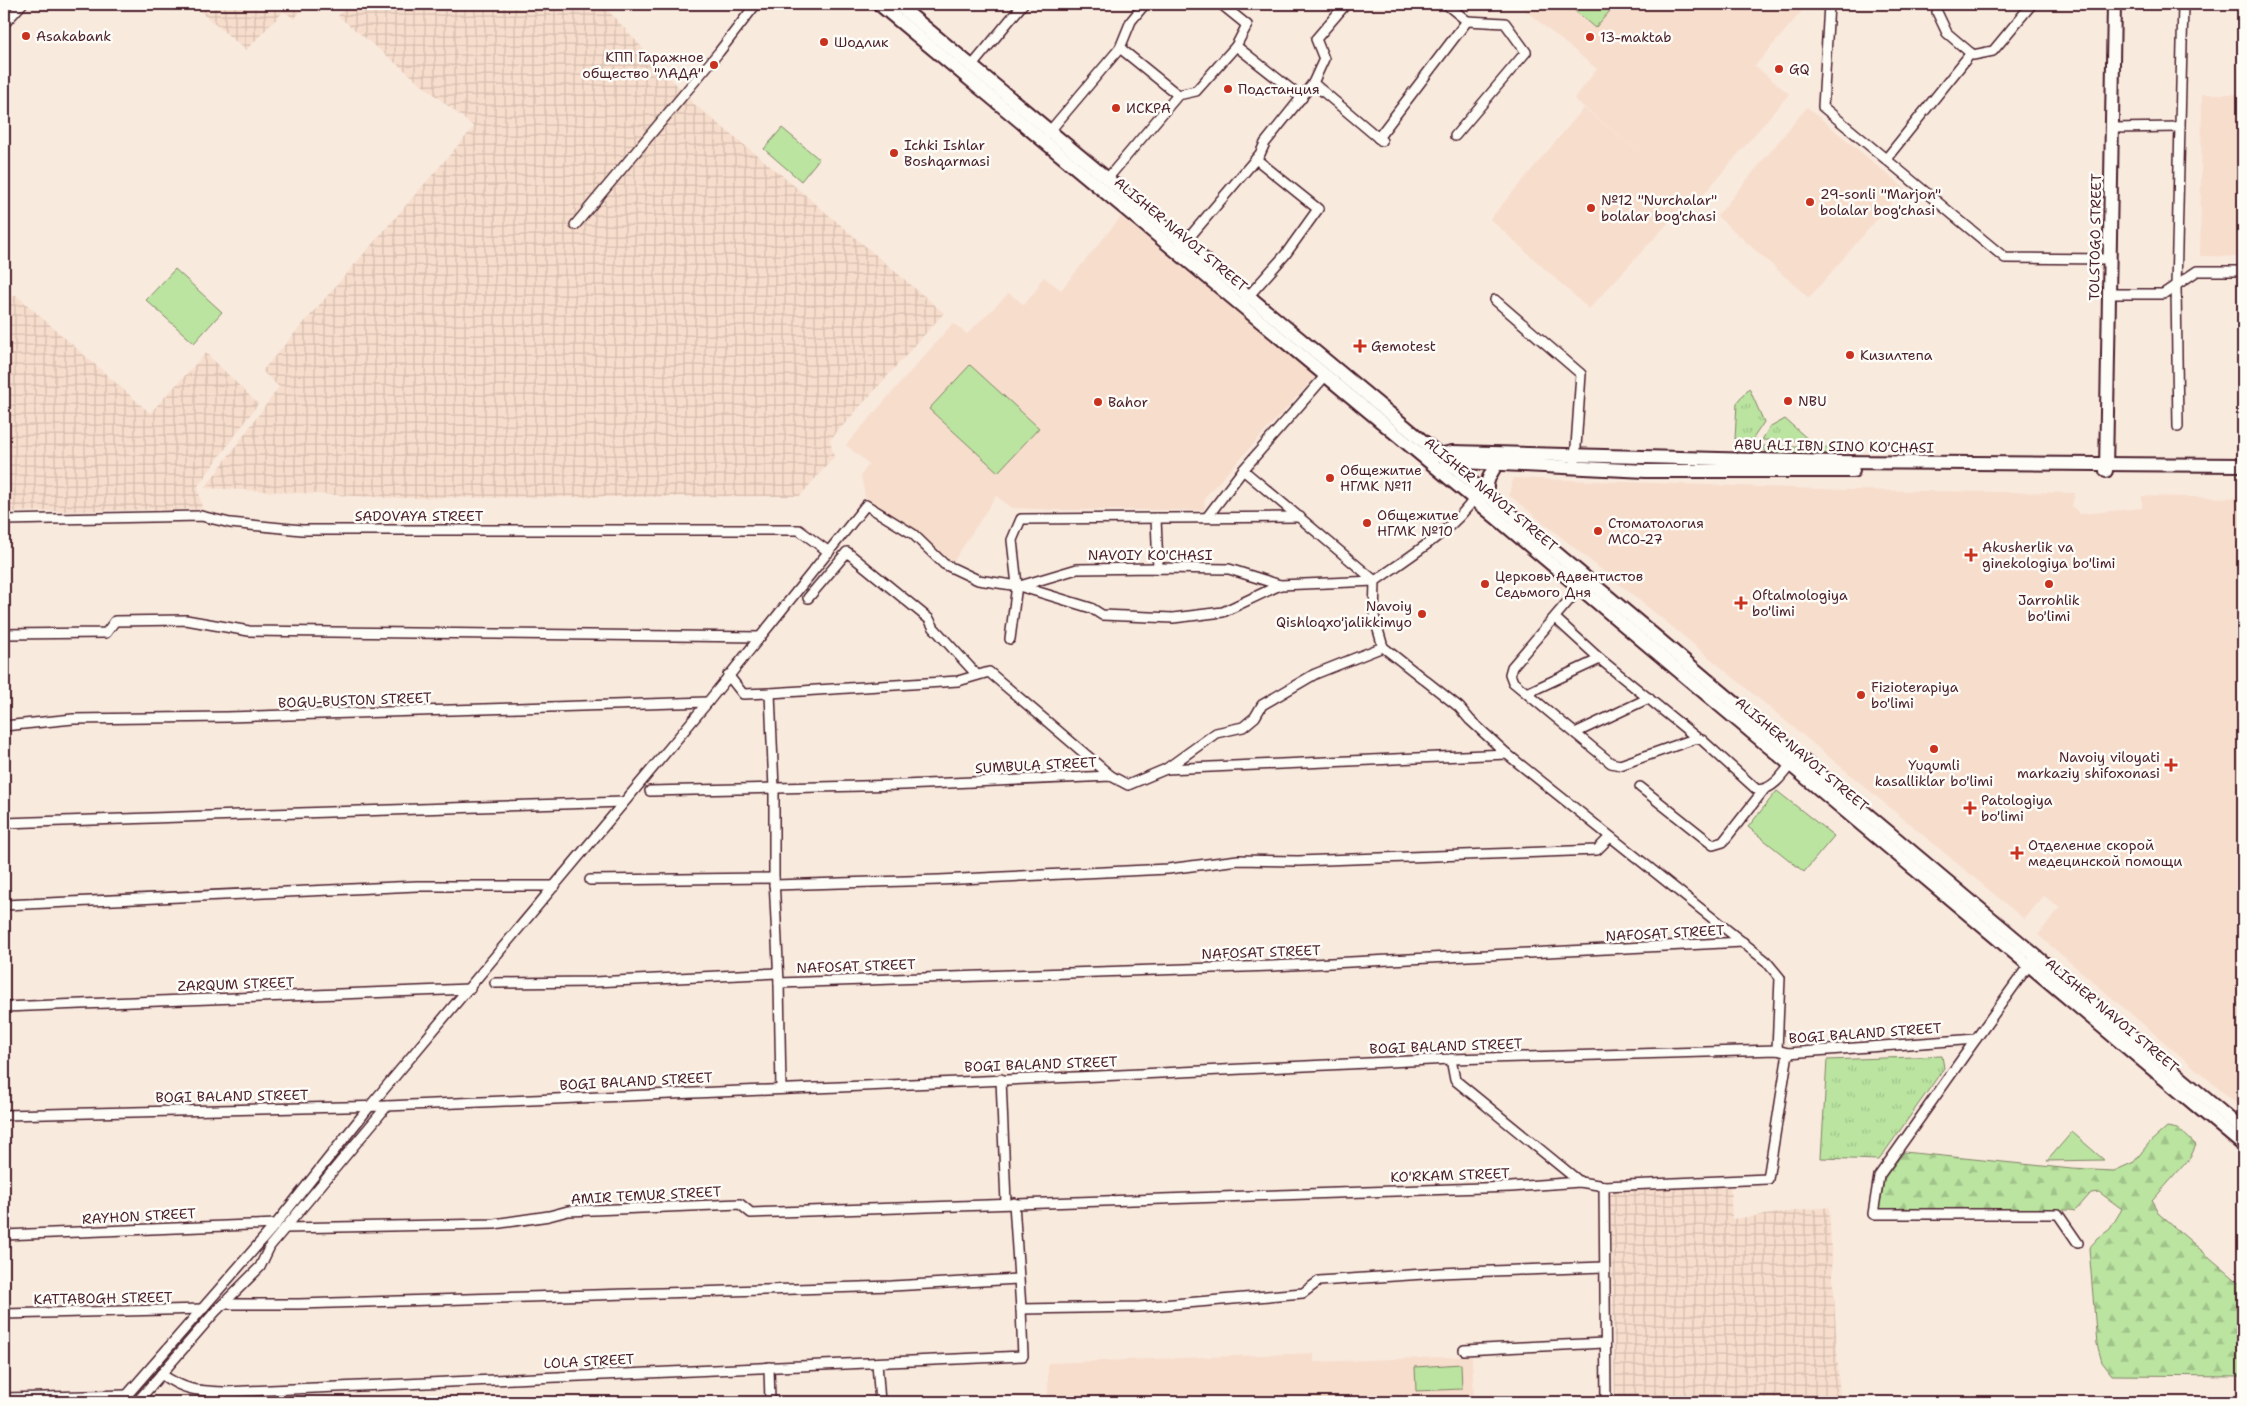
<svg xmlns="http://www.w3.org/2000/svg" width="2247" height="1406" viewBox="0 0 2247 1406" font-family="'Shantell Sans',sans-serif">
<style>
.built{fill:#f7ddcc}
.industrial{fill:url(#industrial-grid)}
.grass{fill:url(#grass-tufts);stroke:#828266}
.forest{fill:url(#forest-firs);stroke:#828266}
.green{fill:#bae4a0;stroke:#828266}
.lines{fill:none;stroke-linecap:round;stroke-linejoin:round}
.street-casing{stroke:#4a1f2b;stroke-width:12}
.secondary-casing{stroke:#4a1f2b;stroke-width:16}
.street{stroke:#fdfcf7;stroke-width:9}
.secondary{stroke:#fdfcf7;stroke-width:12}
.poi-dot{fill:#c8321e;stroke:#fdfcf7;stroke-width:2}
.labels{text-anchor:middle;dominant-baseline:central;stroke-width:5;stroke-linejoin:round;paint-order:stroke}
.poi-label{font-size:14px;fill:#4a1f2b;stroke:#fdfcf7;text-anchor:start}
.street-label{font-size:14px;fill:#4a1f2b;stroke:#fdfcf7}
</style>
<defs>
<pattern id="industrial-grid" width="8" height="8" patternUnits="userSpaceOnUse" patternTransform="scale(1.25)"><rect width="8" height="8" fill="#f7ddcc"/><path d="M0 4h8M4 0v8" fill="none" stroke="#d5bdaf"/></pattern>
<pattern id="grass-tufts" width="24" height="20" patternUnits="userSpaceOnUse" patternTransform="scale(1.25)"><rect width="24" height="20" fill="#bae4a0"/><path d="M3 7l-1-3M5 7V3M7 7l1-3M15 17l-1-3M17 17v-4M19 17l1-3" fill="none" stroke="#a1c38a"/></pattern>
<pattern id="forest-firs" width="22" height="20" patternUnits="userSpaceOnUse" patternTransform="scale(1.25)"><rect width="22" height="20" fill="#bae4a0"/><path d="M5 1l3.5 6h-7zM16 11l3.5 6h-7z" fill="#a1c38a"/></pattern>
</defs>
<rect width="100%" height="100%" fill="#f9eade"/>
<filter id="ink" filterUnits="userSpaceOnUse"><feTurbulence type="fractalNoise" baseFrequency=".02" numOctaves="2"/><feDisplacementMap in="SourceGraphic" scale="10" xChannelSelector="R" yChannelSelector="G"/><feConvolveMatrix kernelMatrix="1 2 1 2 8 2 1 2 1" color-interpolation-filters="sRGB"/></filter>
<g filter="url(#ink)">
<g class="built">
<polygon points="1517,4 1808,4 1755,66 1789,94 1699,200 1693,196 1589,309 1490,219 1584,108 1649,160 1574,99 1597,69"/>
<polygon points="2202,94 2243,94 2243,257 2200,256"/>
<polygon points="1807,107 1904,188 1809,298 1717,216"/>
<polygon points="1121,217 1316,376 1205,497 1204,510 1056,510 1012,508 996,496 953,562 865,497 861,475 869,464 846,445 953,323 967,334 1009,293 1024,305 1039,286 1038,284 1044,277 1061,290"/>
<polygon points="1513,478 1847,490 2075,493 2072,506 2080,514 2142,508 2142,496 2243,498 2243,1109 2038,935 2060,908 2044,896 2024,919 1681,634 1509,495"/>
<polygon points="1314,1353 1314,1362 1472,1356 1474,1402 949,1402 1048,1399 1048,1363"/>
</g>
<g class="industrial">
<polygon points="191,4 307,4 294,19 284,11 246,50"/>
<polygon points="348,4 602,4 694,104 784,177 944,313 830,440 834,457 800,496 392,498 205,488 279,387 262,371 474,127 338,16"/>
<polygon points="16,295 150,413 206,353 258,404 198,486 202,509 4,512 4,300"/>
<polygon points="1730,1186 1732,1219 1829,1207 1840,1402 1615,1402 1610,1190"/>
</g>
<g class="grass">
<polygon points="1749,388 1764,422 1752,440 1735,439 1737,403"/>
<polygon points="1785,419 1810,441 1762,440 1769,428"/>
<polygon points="1762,446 1830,448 1826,454 1767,454"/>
<polygon points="1942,1056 1944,1068 1879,1160 1821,1158 1827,1060"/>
</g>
<polygon class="forest" points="2167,1127 2179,1129 2196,1145 2190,1158 2152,1201 2159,1214 2243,1286 2243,1376 2112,1375 2102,1362 2097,1344 2089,1248 2098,1238 2110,1229 2122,1209 2099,1192 2091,1193 2075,1211 2070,1210 1885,1210 1879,1208 1885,1177 1904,1152 2072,1169 2114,1171 2134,1162 2149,1143"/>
<g class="green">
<polygon points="1567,4 1616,4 1595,28"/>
<polygon points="782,128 819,159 801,181 764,149"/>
<polygon points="175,269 222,312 194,343 146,300"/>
<polygon points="970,365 1039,428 998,472 929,409"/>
<polygon points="1777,791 1834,836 1804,872 1748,827"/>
<polygon points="2072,1132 2104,1160 2047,1161"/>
<polygon points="1461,1364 1462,1389 1416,1391 1415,1367"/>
</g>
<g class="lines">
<defs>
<g id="street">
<polyline points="1446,4 1467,21"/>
<polyline points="1829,4 1823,107 2005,258 2110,259"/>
<polyline points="1937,12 1947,33 1973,55 1993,51 2032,4"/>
<polyline points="4,24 22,4"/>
<polyline points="1236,46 1302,98"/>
<polyline points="1120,48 1178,95"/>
<polyline points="971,67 1023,4"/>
<polyline points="1313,83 1382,141"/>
<polyline points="2112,128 2180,127"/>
<polyline points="1049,132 1120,48 1131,21 1145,4"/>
<polyline points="1455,136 1526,52 1505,23 1467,21"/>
<polyline points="1378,138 1467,21"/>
<polyline points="1886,159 1971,53"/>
<polyline points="1107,179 1178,95 1196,91 1236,46 1247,25 1221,4"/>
<polyline points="575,225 719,52 756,4"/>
<polyline points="1181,247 1260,154 1265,143 1313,83 1324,59 1316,39 1346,4"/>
<polyline points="2109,294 2163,294 2197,271 2243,271"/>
<polyline points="1245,300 1285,255 1318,209 1256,159"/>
<polyline points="1495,300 1581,374 1575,461"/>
<polyline points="2178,427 2176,287 2183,4"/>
<polyline points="1243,470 1375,581"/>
<path d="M1477,494c-20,34 -70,64 -102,87l-1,35 9,31 76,60 11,13 37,34 259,207 14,17 -3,72"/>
<polyline points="1208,516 1243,470 1326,375"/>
<polyline points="1156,518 1158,568"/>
<polyline points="4,520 201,516 230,523 302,530 799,530 829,552"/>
<path d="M1582,585l-70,82 -2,7 3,8 98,81 9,2 77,-27 5,2 54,49c15,4 29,-17 37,-28"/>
<polyline points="1020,586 1077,569 1158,568 1229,569 1280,585"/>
<polyline points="808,598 847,552 929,619 934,628 977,675"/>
<polyline points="1555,618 1600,659 1697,738"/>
<polyline points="4,634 106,633 115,621 186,620 249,631 760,637"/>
<polyline points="1010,639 1017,585 1012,540 1021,519 1300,517"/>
<polyline points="728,675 743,694 770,693 774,789 774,878 779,983 781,1088"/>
<polyline points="770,693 958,681 989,672 1111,776"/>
<polyline points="1527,693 1600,659"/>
<polyline points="4,726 73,719 227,717 708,702"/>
<polyline points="1575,733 1649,698"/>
<polyline points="1166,769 1216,733 1243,727 1255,717 1262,705 1315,674 1383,647"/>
<polyline points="1640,787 1713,845 1723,842 1763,791"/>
<polyline points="650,791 903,785 1111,776 1128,785 1166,769 1507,754"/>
<polyline points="4,823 623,802"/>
<polyline points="590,880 774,878"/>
<polyline points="774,885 939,880 1168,869 1238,860 1298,861 1597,850 1610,837"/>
<polyline points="4,905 417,886 555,886"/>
<polyline points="495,983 594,982 778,973"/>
<polyline points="779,983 1272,966 1743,942"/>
<polyline points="4,1007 470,989"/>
<polyline points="1976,1039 1879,1176 1873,1214 2058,1214 2078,1243"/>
<polyline points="1451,1059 1455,1080 1580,1182"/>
<polyline points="1001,1079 1006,1203"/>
<polyline points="4,1115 387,1106 1099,1076 1451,1059 1777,1050 1788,1053 1976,1039 2031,962"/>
<polyline points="1604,1186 1606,1402"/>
<polyline points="1014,1203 1021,1309 1139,1307 1303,1293 1319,1281 1439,1273 1604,1267"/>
<polyline points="285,1228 494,1224 549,1216 568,1211 740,1204 751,1213 1511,1187 1580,1182 1604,1186 1768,1179 1788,1053"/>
<polyline points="4,1235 276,1224"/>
<polyline points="224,1304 299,1304 892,1286 1018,1279"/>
<polyline points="4,1314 203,1309"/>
<polyline points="1464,1350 1604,1343"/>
<polyline points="877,1363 880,1402"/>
<polyline points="769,1367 770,1402"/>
<path d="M161,1374c24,17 37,17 65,18l797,-36 -2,-47"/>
<polyline points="4,1398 127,1395"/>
<polyline points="121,1402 276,1224 370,1106 708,702 866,505 913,534 944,564 978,580 1019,586 1091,608 1102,615 1173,618 1223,612 1280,585 1375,581"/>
<polyline points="137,1402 215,1312 260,1267 270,1246 387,1106"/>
</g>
<g id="secondary">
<polyline points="879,4 1474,499 2243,1145"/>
<polyline points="897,4 1448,462 2243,1130"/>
<polyline points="1434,456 1452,452 1835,462 2243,465"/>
<polyline points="1446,463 1462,462 1646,471 1853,471"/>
<polyline points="2106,471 2114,4"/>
<path d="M1488,496c-4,-12 2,-21 8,-31"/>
</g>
</defs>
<use href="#street" class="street-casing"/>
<use href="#secondary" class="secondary-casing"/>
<use href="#street" class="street"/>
<use href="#secondary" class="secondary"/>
</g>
</g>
<g class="poi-dot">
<circle cx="26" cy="36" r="5"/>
<circle cx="1590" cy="37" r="5"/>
<circle cx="824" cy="42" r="5"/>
<circle cx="714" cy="65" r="5"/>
<circle cx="1779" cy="69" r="5"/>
<circle cx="1228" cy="89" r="5"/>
<circle cx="1116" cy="108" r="5"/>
<circle cx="894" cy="153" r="5"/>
<circle cx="1810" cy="202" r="5"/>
<circle cx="1591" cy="208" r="5"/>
<path d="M1357.5 338.5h5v5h5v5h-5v5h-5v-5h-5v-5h5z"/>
<circle cx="1850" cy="355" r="5"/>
<circle cx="1788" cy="401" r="5"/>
<circle cx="1098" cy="402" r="5"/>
<circle cx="1330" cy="478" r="5"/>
<circle cx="1367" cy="523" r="5"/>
<circle cx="1598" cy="531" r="5"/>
<path d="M1968.5 547.5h5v5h5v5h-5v5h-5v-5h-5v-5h5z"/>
<circle cx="1485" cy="584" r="5"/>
<circle cx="2049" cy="584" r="5"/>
<path d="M1738.5 595.5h5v5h5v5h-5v5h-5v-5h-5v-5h5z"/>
<circle cx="1422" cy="614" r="5"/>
<circle cx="1861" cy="695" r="5"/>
<circle cx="1934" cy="749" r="5"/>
<path d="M2168.5 757.5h5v5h5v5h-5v5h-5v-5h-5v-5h5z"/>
<path d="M1967.5 800.5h5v5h5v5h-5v5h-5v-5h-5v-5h5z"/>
<path d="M2014.5 845.5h5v5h5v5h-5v5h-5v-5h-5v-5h5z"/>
</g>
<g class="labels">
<g class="poi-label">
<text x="36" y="36">Asakabank</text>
<text x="1600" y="37">13-maktab</text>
<text x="834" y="42">Шодлик</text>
<text x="704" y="57" text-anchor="end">КПП Гаражное<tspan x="704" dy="16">общество "ЛАДА"</tspan></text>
<text x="1789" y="69">GQ</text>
<text x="1238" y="89">Подстанция</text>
<text x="1126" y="108">ИСКРА</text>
<text x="904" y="145">Ichki Ishlar<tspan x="904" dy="16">Boshqarmasi</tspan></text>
<text x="1820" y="194">29-sonli "Marjon"<tspan x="1820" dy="16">bolalar bog'chasi</tspan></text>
<text x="1601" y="200">№12 "Nurchalar"<tspan x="1601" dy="16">bolalar bog'chasi</tspan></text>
<text x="1371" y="346">Gemotest</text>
<text x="1860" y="355">Кизилтепа</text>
<text x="1798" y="401">NBU</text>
<text x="1108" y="402">Bahor</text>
<text x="1340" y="470">Общежитие<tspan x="1340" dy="16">НГМК №11</tspan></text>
<text x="1377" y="515">Общежитие<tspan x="1377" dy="16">НГМК №10</tspan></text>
<text x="1608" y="523">Стоматология<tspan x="1608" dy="16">МСО-27</tspan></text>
<text x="1982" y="547">Akusherlik va<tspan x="1982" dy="16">ginekologiya bo'limi</tspan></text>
<text x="1495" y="576">Церковь Адвентистов<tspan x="1495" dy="16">Седьмого Дня</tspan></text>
<text x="1752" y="595">Oftalmologiya<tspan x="1752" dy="16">bo'limi</tspan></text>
<text x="2049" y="600" text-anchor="middle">Jarrohlik<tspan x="2049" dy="16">bo'limi</tspan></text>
<text x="1412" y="606" text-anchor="end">Navoiy<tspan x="1412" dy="16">Qishloqxo'jalikkimyo</tspan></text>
<text x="1871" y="687">Fizioterapiya<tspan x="1871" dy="16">bo'limi</tspan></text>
<text x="2160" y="757" text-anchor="end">Navoiy viloyati<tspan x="2160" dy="16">markaziy shifoxonasi</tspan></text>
<text x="1934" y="765" text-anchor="middle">Yuqumli<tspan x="1934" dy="16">kasalliklar bo'limi</tspan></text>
<text x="1981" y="800">Patologiya<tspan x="1981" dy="16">bo'limi</tspan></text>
<text x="2028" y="845">Отделение скорой<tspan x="2028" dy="16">медецинской помощи</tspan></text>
</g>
<g class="street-label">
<text transform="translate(1181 234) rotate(40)">ALISHER NAVOI STREET</text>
<text transform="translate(2095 237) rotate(-89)">TOLSTOGO STREET</text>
<text transform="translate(1834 446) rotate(1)">ABU ALI IBN SINO KO'CHASI</text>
<text transform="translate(1491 494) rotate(40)">ALISHER NAVOI STREET</text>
<text x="419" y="516">SADOVAYA STREET</text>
<text x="1150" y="555">NAVOIY KO'CHASI</text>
<text transform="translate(355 700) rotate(-2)">BOGU-BUSTON STREET</text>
<text transform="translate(1802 754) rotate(40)">ALISHER NAVOI STREET</text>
<text transform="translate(1036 765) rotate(-3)">SUMBULA STREET</text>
<text transform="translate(1665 933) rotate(-3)">NAFOSAT STREET</text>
<text transform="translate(1261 952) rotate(-2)">NAFOSAT STREET</text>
<text transform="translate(856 966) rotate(-2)">NAFOSAT STREET</text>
<text transform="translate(236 984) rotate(-2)">ZARQUM STREET</text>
<text transform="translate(2112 1015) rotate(40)">ALISHER NAVOI STREET</text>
<text transform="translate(1865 1033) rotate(-4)">BOGI BALAND STREET</text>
<text transform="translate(1446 1046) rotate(-2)">BOGI BALAND STREET</text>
<text transform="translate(1041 1064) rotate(-2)">BOGI BALAND STREET</text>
<text transform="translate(636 1081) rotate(-3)">BOGI BALAND STREET</text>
<text transform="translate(232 1096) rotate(-1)">BOGI BALAND STREET</text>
<text transform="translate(1450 1175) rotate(-2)">KO'RKAM STREET</text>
<text transform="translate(646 1195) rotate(-3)">AMIR TEMUR STREET</text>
<text transform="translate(139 1216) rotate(-3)">RAYHON STREET</text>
<text transform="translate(103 1298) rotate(-1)">KATTABOGH STREET</text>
<text transform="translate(589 1361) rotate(-3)">LOLA STREET</text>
</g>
</g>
<rect width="2247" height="1406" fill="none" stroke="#fdfcf7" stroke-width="20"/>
<rect x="10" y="10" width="2227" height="1386" fill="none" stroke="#4a1f2b" stroke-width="2" filter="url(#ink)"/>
</svg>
